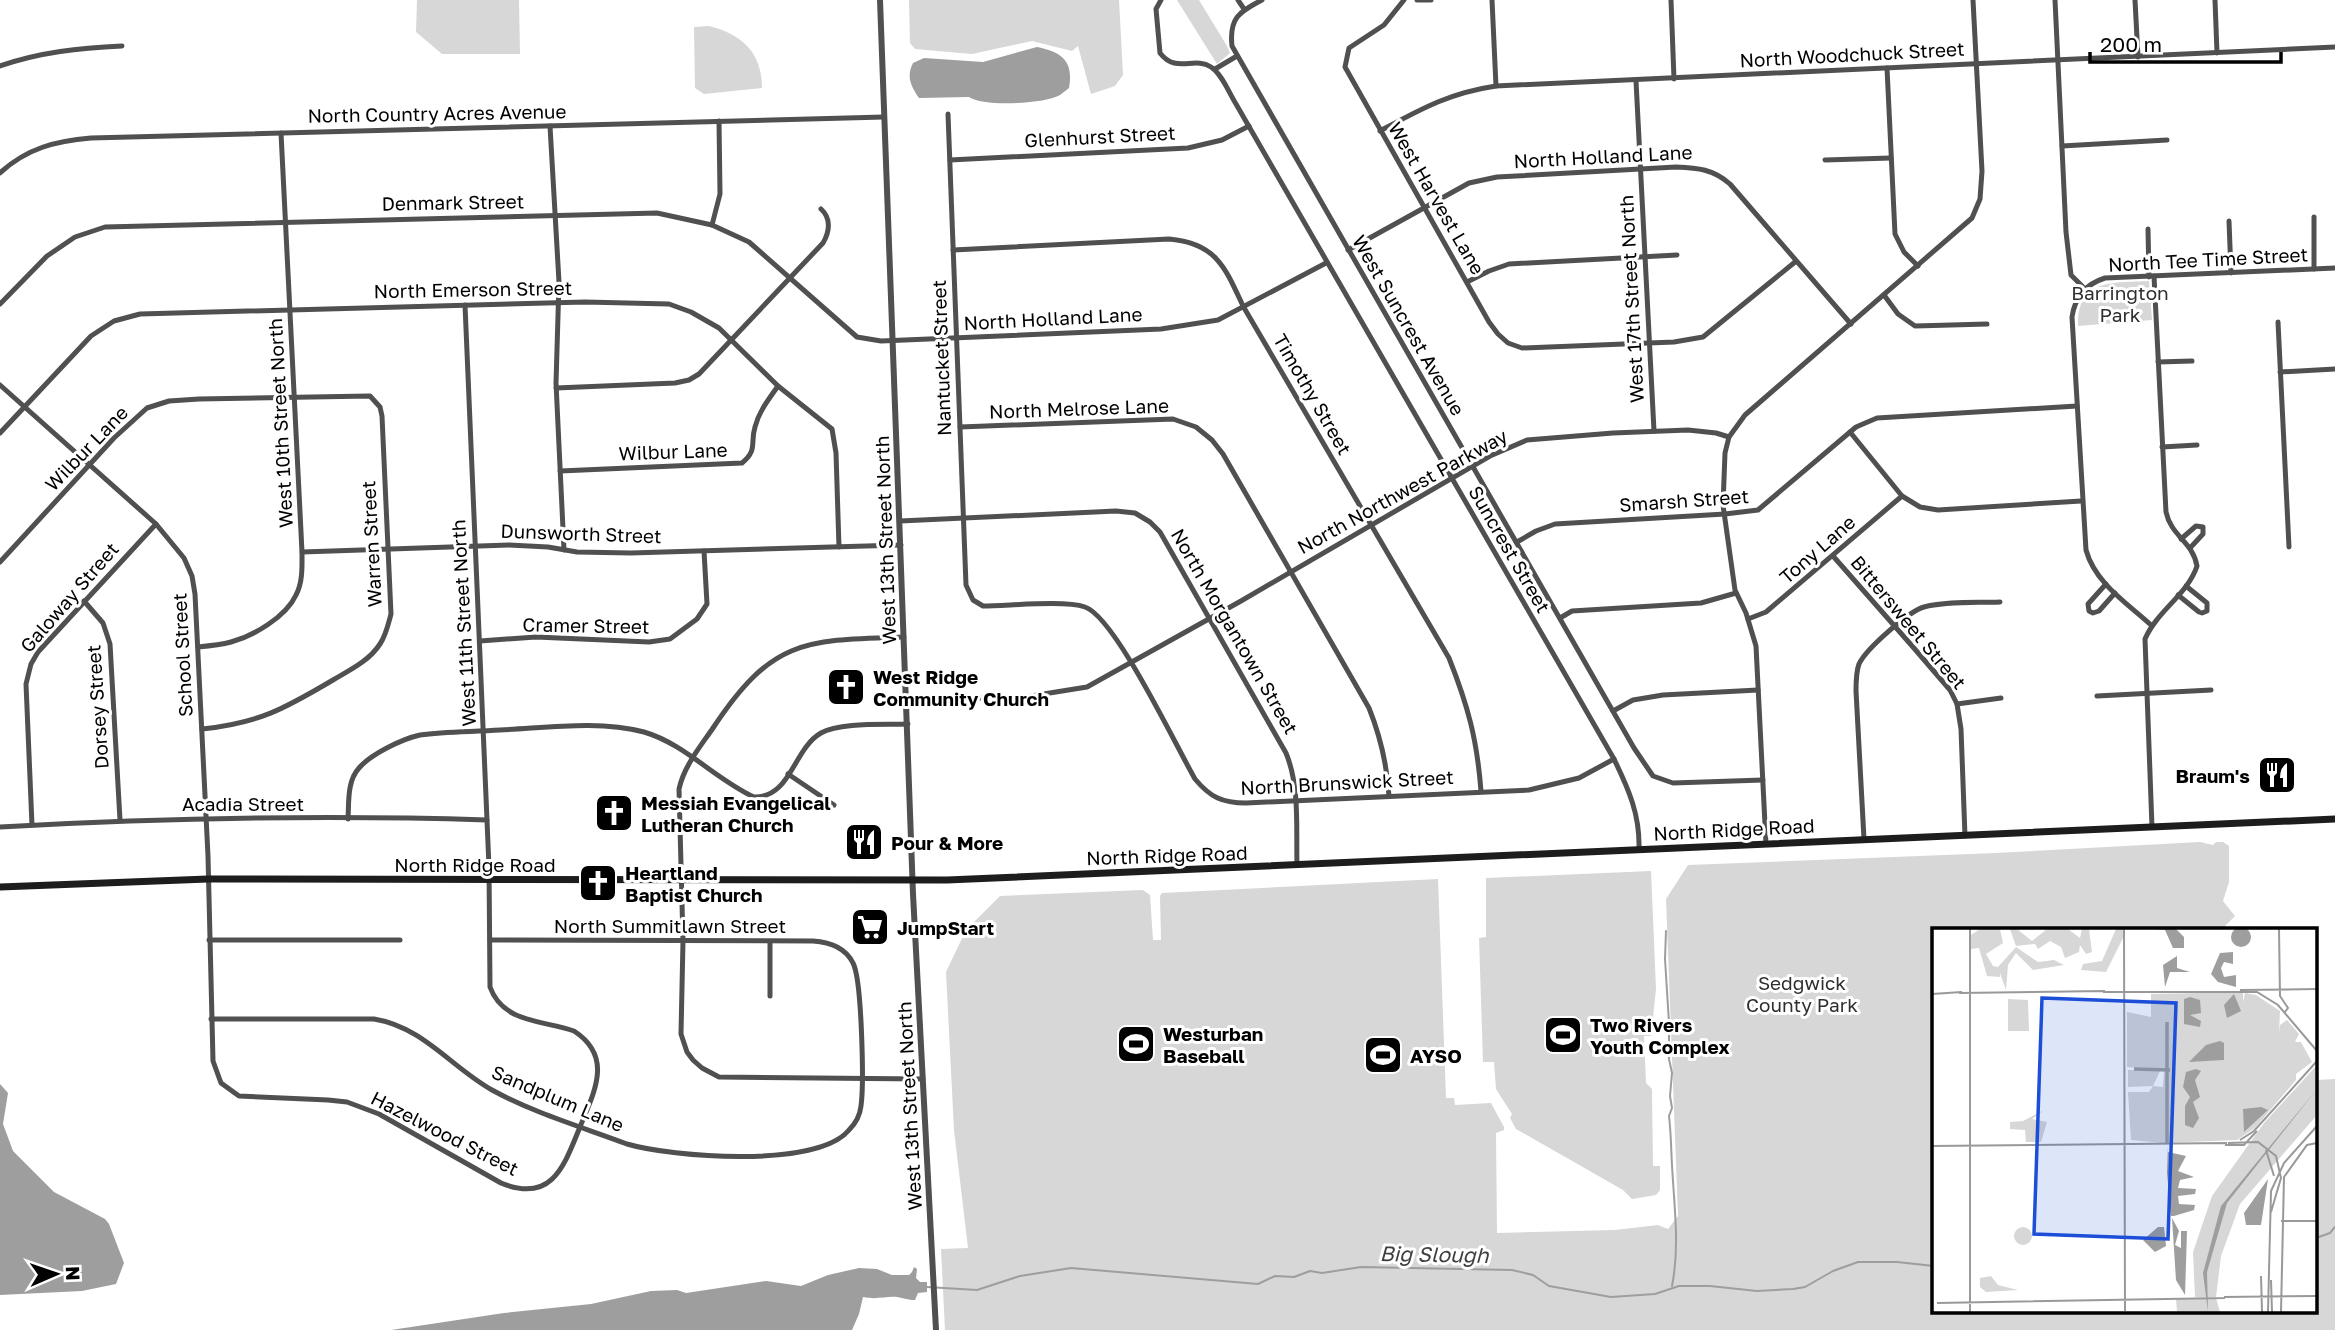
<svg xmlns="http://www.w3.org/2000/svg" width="2335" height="1330" viewBox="0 0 2335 1330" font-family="'Golos Text',sans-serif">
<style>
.green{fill:#d7d7d7}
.water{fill:#9e9e9e}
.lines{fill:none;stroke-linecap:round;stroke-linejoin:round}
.stream{stroke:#9e9e9e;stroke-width:2}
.minor{stroke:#505050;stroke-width:5}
.tertiary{stroke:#505050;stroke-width:6}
.secondary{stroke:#1d1d1d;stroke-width:7}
.labels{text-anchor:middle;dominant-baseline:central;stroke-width:6;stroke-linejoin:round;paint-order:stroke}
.street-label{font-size:19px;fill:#000;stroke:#fff}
.park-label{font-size:19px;fill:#2e2e2e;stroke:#fff}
.poi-label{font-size:19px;font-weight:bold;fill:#000;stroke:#fff;text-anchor:start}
.water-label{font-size:21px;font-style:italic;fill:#3f3f3f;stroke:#fff}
.inset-river{fill:none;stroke:#9e9e9e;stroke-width:3.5}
.inset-road{fill:none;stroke:#999;stroke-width:2}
.view{fill:#1d4ed8;fill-opacity:0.15;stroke:#1d4ed8;stroke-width:3.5}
.inset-edge{fill:none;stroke:#000;stroke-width:3.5}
</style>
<rect width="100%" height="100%" fill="#fff"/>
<g class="green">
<polygon points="417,0 519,0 520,54 442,54 416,32"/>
<polygon points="909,0 1119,0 1123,75 1115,86 1091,94 1078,46 1072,51 1032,41 972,54 915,49 910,43"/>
<polygon points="1177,0 1199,0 1227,46 1230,53 1217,64"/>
<path d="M709,26c33,8 53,27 53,62l-58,6 -9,-6 -1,-61z"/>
<path d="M2149,281l3,39 -74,6c-1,-48 35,-43 71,-45z"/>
<polygon points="2200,842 2213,845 2216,842 2223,842 2229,846 2229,882 2223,901 2235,916 2222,929 1934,929 1934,1311 2316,1311 2316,1080 2335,1079 2335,1330 945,1330 941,1249 968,1248 954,1130 946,972 966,930 1000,896 1143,890 1150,895 1153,940 1161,940 1160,896 1162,893 1438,879 1446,1098 1454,1098 1455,1105 1491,1103 1504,1127 1504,1130 1496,1133 1497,1233 1615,1230 1658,1225 1668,1229 1678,1216 1666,899 1688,865 1996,853"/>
<polygon points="1651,871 1656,989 1651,1036 1644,1036 1646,1083 1652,1089 1652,1095 1653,1166 1660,1166 1660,1190 1656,1195 1632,1199 1623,1190 1516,1129 1510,1118 1512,1114 1496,1089 1494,1062 1483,1062 1479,938 1486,937 1486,878"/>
</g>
<g class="water">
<path d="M1037,47c24,5 37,13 32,41 -3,2 -6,5 -9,7 -15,9 -77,12 -91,2l-50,1c-8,-12 -13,-21 -6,-35l11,-5 59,4z"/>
<polygon points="0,1084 8,1093 3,1124 13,1151 54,1192 105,1219 109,1224 124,1263 116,1284 82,1291 0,1295"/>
<path d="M914,1267l3,2 -1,9 4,4h7v10l-9,1 -3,7c-7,0 -11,-2 -18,-3 -11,-1 -20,3 -34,0l-4,17 -7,16h-461l113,-17 87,-9 60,-13 26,-1 9,3 80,-12 35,5 27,-11 31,-7 18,1 15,6h17l3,-3z"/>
</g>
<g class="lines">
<g class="stream">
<path d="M1666,931l-1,28 4,64v36l3,14 -2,23 2,12 -3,8c2,16 2,32 3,49 2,40 8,81 0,121"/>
<polyline points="2316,1238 2330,1233 2335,1227"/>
<polyline points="927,1287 977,1290 1020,1276 1071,1268 1258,1284 1275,1276 1294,1277 1310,1271 1322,1273 1361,1267 1512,1270 1533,1275 1549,1286 1611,1297 1655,1294 1679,1286 1710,1286 1757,1291 1793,1289 1805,1287 1833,1271 1858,1262 1897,1262 1934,1266"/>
</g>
<g class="minor">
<path d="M1161,0l-5,9 4,44c16,21 34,3 51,14 11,7 18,26 25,37l378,655c15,31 26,56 25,90"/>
<polyline points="1238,0 1244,9"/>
<path d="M1262,0c-23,12 -33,18 -30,46l402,702 19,28 20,7 90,-3"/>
<polyline points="1404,0 1384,25 1349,48 1345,67 1489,322 1498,334 1508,343 1522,348 1674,342 1703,337 1795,262"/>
<polyline points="1417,0 1431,0"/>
<polyline points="1492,0 1496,86"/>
<polyline points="1671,0 1674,79"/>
<polyline points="2055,0 2066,232 2071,275 2085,289"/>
<polyline points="2135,0 2138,57"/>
<polyline points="2215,0 2217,53"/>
<path d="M0,66c40,-14 80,-18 122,-20"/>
<polyline points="1887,68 1895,234 1904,252 1918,266"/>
<polyline points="1215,69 1237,56"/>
<polyline points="1636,81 1654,431"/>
<path d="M948,114l18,471 7,15 10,6c25,0 81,-6 102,1 30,10 91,139 110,172 15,18 27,24 51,24l283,-13 50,-12 35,-19"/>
<polyline points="550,126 559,282 556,383 564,550"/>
<path d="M1380,131c41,-22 69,-38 116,-45l839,-39"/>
<polyline points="2062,146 2167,140"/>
<polyline points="950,160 1188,148 1222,140 1249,126"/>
<polyline points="1825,160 1891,158"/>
<path d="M0,173c27,-25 56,-32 91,-35l793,-21"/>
<polyline points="2314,217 2314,269"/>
<polyline points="2229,221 2231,273"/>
<polyline points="712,225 720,194 719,121"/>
<polyline points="2148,229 2149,277"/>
<path d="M953,250l216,-11c47,4 56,28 74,67l206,352c19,48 28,81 32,133"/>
<path d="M1348,250l121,-67 28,-6 179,-10c22,1 37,2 54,17l121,140"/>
<polyline points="1467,282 1489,271 1509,264 1677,255"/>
<polyline points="1884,295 1898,314 1915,326 1987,324"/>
<polyline points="0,304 47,256 75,237 105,227 657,213 712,225 749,242 857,337 881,341 1161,329 1218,320 1326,263"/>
<polyline points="2278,322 2289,547"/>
<polyline points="2158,362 2192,361"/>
<polyline points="2280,372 2335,369"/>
<path d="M0,385l156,139 28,34 8,18 3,18 13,262 5,205 8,22 18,13 89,4 19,2 32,12 122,69c51,21 63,-17 79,-56 14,-35 34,-70 -6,-96 -32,-11 -71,-8 -84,-44l-1,-120 -24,-562"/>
<path d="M556,388l119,-5 14,-3 10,-6 124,-131c7,-12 8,-25 -2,-34"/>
<path d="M960,427l213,-8 23,8 16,13 11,14 146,254c12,30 18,56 20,88"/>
<polyline points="1850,432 1902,496 1920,507 1938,510 2081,501"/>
<polyline points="0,433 91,336 114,321 140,314 585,302 669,304 691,312 719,328 778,386 832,429 836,453 839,547"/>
<polyline points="2162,447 2197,445"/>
<path d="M560,471l182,-8c16,-13 8,-20 13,-36 4,-16 14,-28 23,-41"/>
<path d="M900,521l216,-10 19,2 15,9 10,10 126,221c14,34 10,75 11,112"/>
<polyline points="2181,539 2196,526 2203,527 2203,534 2190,548"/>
<polyline points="1517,542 1536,531 1555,524 1725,514 1758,510 1856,427 1877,418 2077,406"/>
<polyline points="302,552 509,545 548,547 577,552 631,553 901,545"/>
<polyline points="1833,556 1913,647 1950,690 1957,704 1961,729 1965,836"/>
<path d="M0,562l114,-124 33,-30 22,-7 30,-2 171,-3 10,11 2,9 9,198c-3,11 -5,21 -11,30 -11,17 -30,26 -47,36 -49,29 -74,43 -131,49"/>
<polyline points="2106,584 2088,604 2089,611 2093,613 2099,611 2115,593"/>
<polyline points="2178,595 2199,612 2202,613 2207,611 2207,603 2186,586"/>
<polyline points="84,601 103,623 110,644 120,820"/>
<polyline points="1560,618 1572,611 1701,603 1736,593"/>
<polyline points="1748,619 1766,612 1902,496"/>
<path d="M2151,625c-24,-22 -56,-42 -65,-75l-14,-233c3,-21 14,-33 33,-39l230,-10"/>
<path d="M904,637c-100,3 -132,2 -191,91 -13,19 -29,38 -34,61l4,152 -2,93 6,18 6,8 9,8 17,9 204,2"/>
<polyline points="480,641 536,637 649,642 670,639 697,619 707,604 704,551"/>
<path d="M198,647c11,-1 22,-2 33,-5 22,-6 55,-25 65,-47 7,-13 6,-29 6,-43l-21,-419"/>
<polyline points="2097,696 2211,690"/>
<polyline points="907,704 956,699 1031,696 1087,687 1241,601 1490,456 1527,440 1613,433 1688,430 1716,433 1729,437"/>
<polyline points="1957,704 2001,698"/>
<polyline points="1613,711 1633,700 1663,695 1758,690"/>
<polyline points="788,774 834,805"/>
<path d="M348,819c1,-17 -1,-38 11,-51 12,-14 43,-29 61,-33 26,-4 53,-3 80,-5 46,-2 98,-10 144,2 41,12 71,47 110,65 37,1 39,-48 67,-64 19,-11 64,-8 87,-9"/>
<polyline points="32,825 26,684 31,664 38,652 156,524"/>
<path d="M0,827c162,-9 325,-12 487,-7"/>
<path d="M2152,827l-7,-188c12,-28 43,-45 52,-73 -4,-24 -26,-30 -31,-54l-12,-236"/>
<path d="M1864,839l-8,-148c0,-9 0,-19 3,-27 7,-15 50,-53 65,-57 24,-6 52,-4 76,-5"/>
<polyline points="1766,844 1756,646 1746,613 1735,590 1723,505 1725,453 1729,437 1745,415 1972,218 1980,199 1982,171 1973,0"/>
<polyline points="209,940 400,940"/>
<polyline points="770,942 770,996"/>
<path d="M211,1019h163c49,8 77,48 118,71 42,23 90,37 135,54 44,13 190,25 222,-14 6,-6 11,-15 12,-24 3,-22 1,-126 -8,-143 -8,-16 -23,-21 -40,-22l-323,-1"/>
</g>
<polyline class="tertiary" points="880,0 913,894 936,1330"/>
<polyline class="secondary" points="0,887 208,879 947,880 2335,819"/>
</g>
<defs>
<symbol id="church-square" viewBox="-11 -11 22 22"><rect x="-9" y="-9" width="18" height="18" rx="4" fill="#000" stroke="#fff"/><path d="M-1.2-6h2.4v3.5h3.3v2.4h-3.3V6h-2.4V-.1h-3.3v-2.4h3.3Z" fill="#fff"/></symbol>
<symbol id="restaurant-square" viewBox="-11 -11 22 22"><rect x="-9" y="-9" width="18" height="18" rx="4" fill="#000" stroke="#fff"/><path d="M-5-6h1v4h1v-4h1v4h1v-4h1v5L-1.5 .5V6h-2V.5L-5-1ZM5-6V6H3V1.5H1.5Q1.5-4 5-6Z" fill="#fff"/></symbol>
<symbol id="supermarket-square" viewBox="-11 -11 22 22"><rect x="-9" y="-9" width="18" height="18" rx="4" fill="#000" stroke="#fff"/><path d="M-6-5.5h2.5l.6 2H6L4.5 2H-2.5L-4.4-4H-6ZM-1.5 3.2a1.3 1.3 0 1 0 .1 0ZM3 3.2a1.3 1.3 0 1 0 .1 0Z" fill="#fff"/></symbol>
<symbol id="stadium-square" viewBox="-11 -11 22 22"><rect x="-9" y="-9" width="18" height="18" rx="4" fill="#000" stroke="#fff"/><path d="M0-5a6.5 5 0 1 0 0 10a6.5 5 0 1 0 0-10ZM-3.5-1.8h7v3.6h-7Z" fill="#fff"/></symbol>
</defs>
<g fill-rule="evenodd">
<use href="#church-square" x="824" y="665" width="44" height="44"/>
<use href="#restaurant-square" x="2255" y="753" width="44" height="44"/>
<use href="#church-square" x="592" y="791" width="44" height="44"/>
<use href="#restaurant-square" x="842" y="820" width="44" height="44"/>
<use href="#church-square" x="576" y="861" width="44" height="44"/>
<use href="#supermarket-square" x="848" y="905" width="44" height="44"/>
<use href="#stadium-square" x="1541" y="1013" width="44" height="44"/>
<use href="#stadium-square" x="1114" y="1022" width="44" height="44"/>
<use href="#stadium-square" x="1361" y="1033" width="44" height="44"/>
</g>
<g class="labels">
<g class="street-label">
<text transform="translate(1852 54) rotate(-3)">North Woodchuck Street</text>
<text transform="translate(437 113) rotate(-1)">North Country Acres Avenue</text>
<text transform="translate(1100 136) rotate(-3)">Glenhurst Street</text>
<text transform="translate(1603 156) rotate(-3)">North Holland Lane</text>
<text transform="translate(1437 198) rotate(60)">West Harvest Lane</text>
<text transform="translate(453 202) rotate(-1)">Denmark Street</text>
<text transform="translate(2208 259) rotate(-3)">North Tee Time Street</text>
<text transform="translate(473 289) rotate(-1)">North Emerson Street</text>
<text transform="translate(1631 299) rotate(-93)">West 17th Street North</text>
<text transform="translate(1053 318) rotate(-3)">North Holland Lane</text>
<text transform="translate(1409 325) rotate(60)">West Suncrest Avenue</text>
<text transform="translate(941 358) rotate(-92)">Nantucket Street</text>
<text transform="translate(1313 394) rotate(60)">Timothy Street</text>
<text transform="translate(1079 408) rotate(-2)">North Melrose Lane</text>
<text transform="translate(280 423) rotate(-93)">West 10th Street North</text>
<text transform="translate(86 448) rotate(-46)">Wilbur Lane</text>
<text transform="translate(673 451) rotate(-2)">Wilbur Lane</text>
<text transform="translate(1402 491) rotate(-29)">North Northwest Parkway</text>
<text transform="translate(1684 500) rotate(-4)">Smarsh Street</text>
<text transform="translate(581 533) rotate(2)">Dunsworth Street</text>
<text transform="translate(885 540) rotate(-92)">West 13th Street North</text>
<text transform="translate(371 544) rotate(-93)">Warren Street</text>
<text transform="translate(1510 549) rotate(60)">Suncrest Street</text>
<text transform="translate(1817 549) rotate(-41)">Tony Lane</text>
<text transform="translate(69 597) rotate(-49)">Galoway Street</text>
<text transform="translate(1909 622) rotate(50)">Bittersweet Street</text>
<text transform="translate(463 623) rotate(-93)">West 11th Street North</text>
<text transform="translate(586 625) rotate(1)">Cramer Street</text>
<text transform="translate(1235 631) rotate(60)">North Morgantown Street</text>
<text transform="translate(182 655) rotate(-93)">School Street</text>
<text transform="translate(97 707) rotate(-94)">Dorsey Street</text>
<text transform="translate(1347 782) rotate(-3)">North Brunswick Street</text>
<text x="243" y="803">Acadia Street</text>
<text transform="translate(1734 829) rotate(-3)">North Ridge Road</text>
<text transform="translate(1167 855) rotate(-2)">North Ridge Road</text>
<text x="475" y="864">North Ridge Road</text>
<text x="670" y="925">North Summitlawn Street</text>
<text transform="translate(558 1098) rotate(23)">Sandplum Lane</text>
<text transform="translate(909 1106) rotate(-93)">West 13th Street North</text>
<text transform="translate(445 1133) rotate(27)">Hazelwood Street</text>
</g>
<g class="park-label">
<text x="2120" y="292">Barrington<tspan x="2120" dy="22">Park</tspan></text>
<text x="1802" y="982">Sedgwick<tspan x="1802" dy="22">County Park</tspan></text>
</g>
<g class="poi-label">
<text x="873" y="676">West Ridge<tspan x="873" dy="22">Community Church</tspan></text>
<text x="2250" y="775" text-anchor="end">Braum's</text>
<text x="641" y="802">Messiah Evangelical<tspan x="641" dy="22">Lutheran Church</tspan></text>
<text x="891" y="842">Pour &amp; More</text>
<text x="625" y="872">Heartland<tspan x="625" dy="22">Baptist Church</tspan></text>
<text x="897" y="927">JumpStart</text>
<text x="1590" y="1024">Two Rivers<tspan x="1590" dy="22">Youth Complex</tspan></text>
<text x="1163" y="1033">Westurban<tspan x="1163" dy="22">Baseball</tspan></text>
<text x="1410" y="1055">AYSO</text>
</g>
<g class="water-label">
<text transform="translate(1434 1254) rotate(1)">Big Slough</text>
</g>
</g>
<g transform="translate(1932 928)">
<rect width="385" height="385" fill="#fff"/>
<path d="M48,1h20l3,14 -17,11 7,12 5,1 18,-20 22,15 16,-2 10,5 -31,5 -17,-17 -8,12 -2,25 -6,-17v4l-13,-1 -8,-28 -8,1v-14zM78,1h7l15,12 15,-12h21l12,9 2,-9h7l3,23 -6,2 -6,-9 -1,7 -14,6 -4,-11 -11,-6 -12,8 -3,-5 -19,2zM184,1h7v9l-17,34 -25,-2 2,-6 19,-3zM311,64v10l2,-9 11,2 24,16 -1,22 1,-8 7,-5 12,14 -4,8h6l11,20 -16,12v6l-41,48 -18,12 -74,3 -32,-3 -3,-48h21l4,-6 -25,1v-17l32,1 -7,15 10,1 1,-17 -37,-3v-55l24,5v-23zM76,71l20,1 1,31h-21zM385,137v50l-77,89 -19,52 -5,41h-21l-2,-45 19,-56 52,-73zM112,182l-12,9 15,3 -6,20h-15l-1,-12 -15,-1v-7l13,-1zM82 308a9 9 0 1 1 18 0a9 9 0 1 1-18 0ZM59,348l7,9 20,5 -32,2 -6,-5v-9zM284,370l4,14h-43l-1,-13z" fill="#d7d7d7"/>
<path d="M299 9a10 10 0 1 1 20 0a10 10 0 1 1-20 0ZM222,1h22l8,8v11h-11l-8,-18zM301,24v12l-9,-2 -3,6 3,9 12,-2v12l-18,-5 -7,-8 9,-21zM245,28v12l13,4h-20l-5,15 -2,-22zM302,66l7,17 -14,7 -3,-13zM258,69l10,3 1,13 -11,2 11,6 -1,6 -16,-3v-25zM288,113l4,2v17l-35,2 17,-17zM264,141l5,2 -6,9 5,17 -7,5 6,16 -6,10 -8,-3v-19l5,-9 -7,-10 3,-15zM385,161l-90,114 -20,69 1,40 -5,-39 18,-67zM329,179l7,3 -24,22 -1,-23zM236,217v7l18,4 -8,15 16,6 -14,3 -2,8 18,1 -1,5 -17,2 1,8 16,1 -1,5 -20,6h-3l-4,-43zM336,251l-7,46h-15l-2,-12zM240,290l7,13 -4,14 6,3v-17h6l-2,64 -9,-15zM226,299h6l2,19 -11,6 -12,-12z" fill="#9e9e9e"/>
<path class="inset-river" d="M235,94v121M202,141l36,1"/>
<path class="inset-road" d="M38,1v383M192,1l1,382M347,1l1,67 8,12 -4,5M308,62l77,-1M171,64h154l21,13 39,46M27,65l146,-2M0,66l30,-2M308,212l14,-9 63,-70M296,215l30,-1 18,14 5,22 -10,34M293,217h19l13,-14M0,218l295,-3M334,222l8,26M349,293h36M329,348l1,36M339,352l1,32M292,369l93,-1M5,375l288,-5M336,384l3,-121 13,-28 33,-37M349,384l3,-135 23,-32 10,-2"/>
<path class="view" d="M110,70l134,5 -8,236 -134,-5z"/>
<rect width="385" height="385" class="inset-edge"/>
</g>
<g transform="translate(56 1274) rotate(88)" stroke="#ffffff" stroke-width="5" paint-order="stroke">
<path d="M0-5L12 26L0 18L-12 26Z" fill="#000000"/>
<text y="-10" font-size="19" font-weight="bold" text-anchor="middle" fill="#000000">N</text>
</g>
<path d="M2090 52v10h191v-10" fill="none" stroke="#000000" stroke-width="3.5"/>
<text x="2100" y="52" font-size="21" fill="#000000" stroke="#ffffff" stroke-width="5" paint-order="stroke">200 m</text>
</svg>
